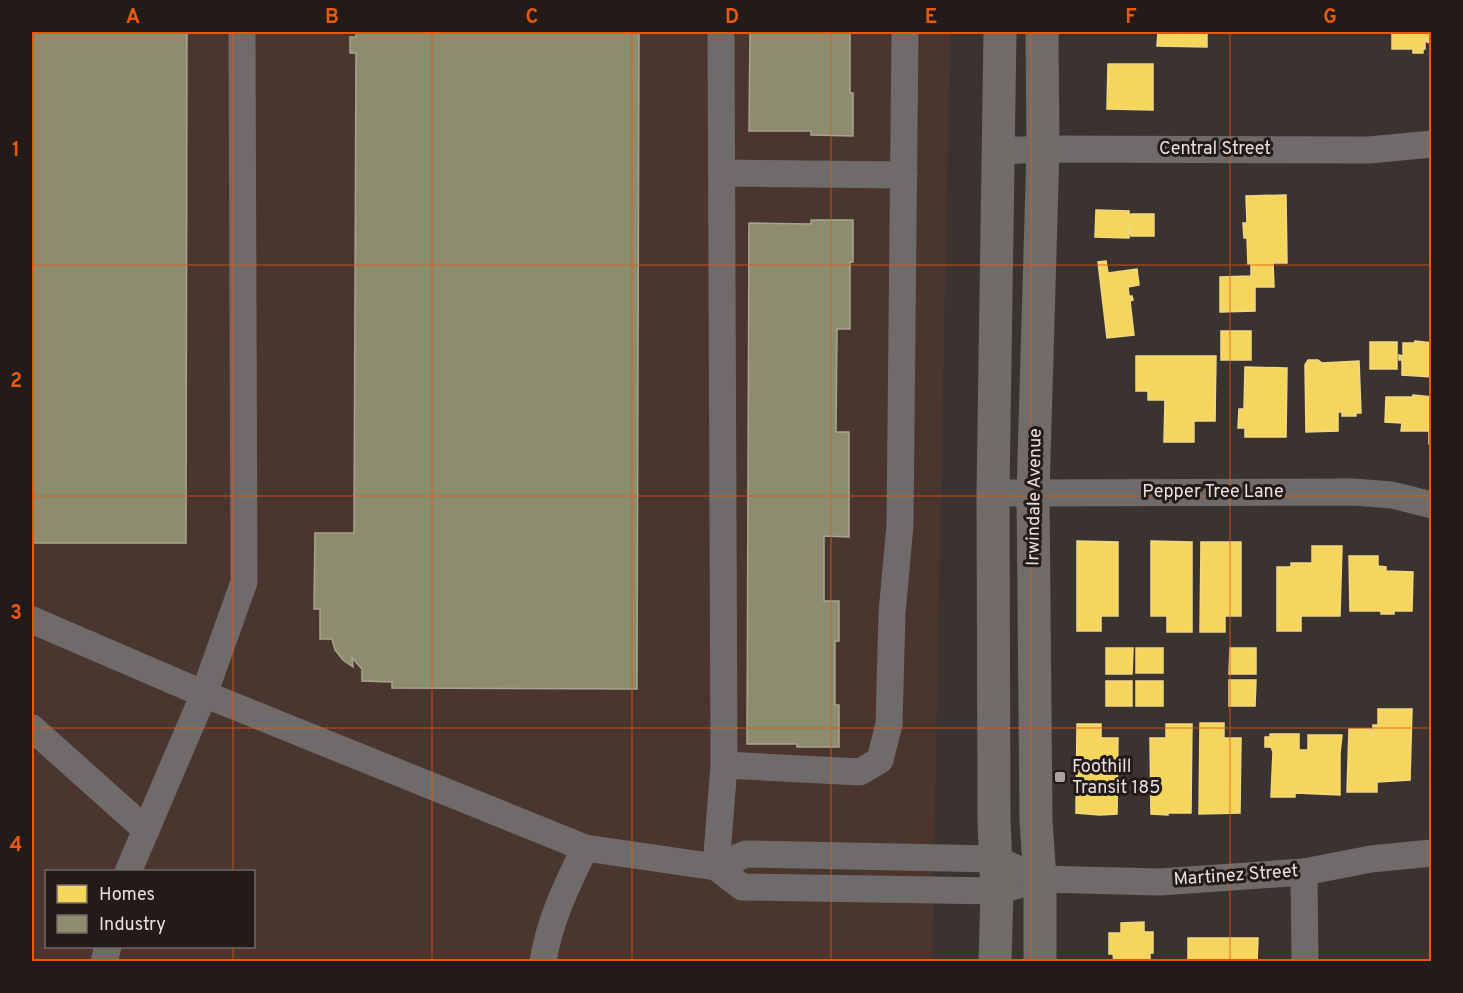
<svg xmlns="http://www.w3.org/2000/svg" width="1463" height="993" viewBox="0 0 1463 993" font-family="Overpass,sans-serif">
<style>
.built{fill:#4a362f;fill-rule:evenodd}
.homes{fill:#f6d55c;stroke:#f2d882;stroke-width:1.5}
.industry{fill:#8c8c6e;stroke:#a8a58f;stroke-width:1.5}
.lines{fill:none;stroke-linecap:round;stroke-linejoin:round}
.minor{stroke:#6f6b6a;stroke-width:27}
.major{stroke:#716b69;stroke-width:33}
.grid{fill:none;stroke:#e8590c;stroke-width:1.5;stroke-opacity:0.55}
.poi-dot{fill:#ada3a0;stroke:#221b18;stroke-width:2}
.labels{text-anchor:middle;dominant-baseline:central;stroke-width:6;stroke-linejoin:round;paint-order:stroke}
.street-label{font-size:18px;fill:#eae0dc;stroke:#221b18}
.poi-label{font-size:18px;fill:#eae0dc;stroke:#221b18;text-anchor:start}
.neatline{fill:none;stroke:#e8590c;stroke-width:2}
.grid-label{font-size:20px;text-anchor:middle;font-weight:bold;fill:#e8590c}
</style>
<rect width="100%" height="100%" fill="#3b3330"/>
<path class="built" d="M32,32h918l-18,929h-900zM46,872h208v74h-208z"/>
<g class="homes">
<polygon points="1158,32 1207,32 1207,47 1157,46"/>
<polygon points="1392,32 1432,32 1432,44 1425,41 1425,49 1423,49 1423,53 1413,53 1413,49 1392,49"/>
<polygon points="1108,64 1153,64 1153,110 1107,109"/>
<polygon points="1286,195 1287,263 1273,263 1274,287 1255,287 1255,311 1220,312 1220,277 1251,276 1251,264 1248,264 1247,238 1244,238 1243,223 1247,223 1246,196"/>
<polygon points="1096,210 1129,211 1129,216 1131,214 1154,214 1154,236 1131,236 1129,226 1129,238 1095,237"/>
<polygon points="1106,261 1108,273 1137,269 1139,285 1128,287 1129,296 1132,296 1133,300 1130,301 1134,335 1107,338 1098,262"/>
<rect x="1221" y="331" width="30" height="29"/>
<polygon points="1415,341 1432,343 1432,377 1402,375 1402,360 1399,360 1399,355 1403,356 1403,343 1414,343"/>
<rect x="1370" y="342" width="27" height="27"/>
<polygon points="1136,356 1216,356 1215,421 1194,421 1194,442 1164,442 1165,400 1148,400 1148,391 1136,391"/>
<polygon points="1308,360 1318,360 1322,363 1359,361 1361,413 1356,413 1356,416 1342,416 1342,412 1338,412 1338,431 1306,432 1305,365"/>
<polygon points="1245,367 1287,368 1286,437 1245,437 1245,428 1238,428 1239,409 1244,409"/>
<polygon points="1413,395 1432,397 1432,444 1429,444 1429,431 1401,431 1402,423 1385,422 1386,397 1413,397"/>
<polygon points="1077,541 1118,542 1118,616 1101,616 1101,631 1077,631"/>
<polygon points="1151,541 1192,542 1192,632 1167,632 1167,616 1151,616"/>
<polygon points="1201,542 1241,542 1241,616 1225,616 1225,632 1200,632"/>
<polygon points="1312,546 1342,546 1340,616 1301,616 1301,631 1277,631 1277,567 1291,567 1291,563 1312,563"/>
<polygon points="1349,556 1378,556 1378,566 1386,567 1386,571 1413,572 1412,611 1394,611 1394,614 1381,614 1381,611 1350,611"/>
<polygon points="1106,648 1133,648 1132,674 1106,674"/>
<rect x="1136" y="648" width="27" height="25"/>
<polygon points="1230,648 1256,648 1256,674 1229,674"/>
<polygon points="1229,680 1256,680 1255,706 1229,706"/>
<rect x="1106" y="681" width="26" height="25"/>
<rect x="1136" y="681" width="27" height="25"/>
<polygon points="1378,709 1412,709 1410,780 1377,782 1377,792 1347,792 1349,729 1371,729 1372,740 1373,725 1378,725"/>
<polygon points="1200,723 1224,723 1224,738 1241,738 1240,813 1199,814"/>
<polygon points="1077,724 1101,724 1101,738 1118,738 1117,814 1100,815 1076,813"/>
<polygon points="1166,724 1192,724 1191,813 1168,813 1168,815 1151,814 1150,738 1166,738"/>
<polygon points="1270,734 1299,734 1299,750 1308,750 1308,735 1342,735 1340,753 1340,795 1295,793 1295,797 1271,797 1273,752 1271,747 1265,747 1265,737 1270,737"/>
<polygon points="1144,922 1144,932 1153,932 1153,953 1150,953 1150,962 1114,962 1113,954 1109,954 1109,933 1121,933 1121,923"/>
<polygon points="1188,938 1258,938 1257,962 1188,962"/>
</g>
<g class="industry">
<polygon points="32,32 187,32 186,543 32,543"/>
<polygon points="356,32 639,32 637,689 392,688 392,682 362,681 362,669 352,658 353,667 343,660 335,650 332,639 320,639 320,609 314,609 315,533 354,533 356,53 350,53 350,37 356,37"/>
<polygon points="750,32 850,32 850,93 853,93 853,136 811,135 811,131 749,131"/>
<polygon points="811,220 853,220 853,262 850,262 850,329 837,329 836,432 849,432 849,537 824,536 824,601 839,601 839,641 835,641 835,705 839,705 839,747 797,747 797,744 747,744 749,223 811,224"/>
</g>
<g class="lines">
<g class="minor">
<polyline points="999,151 1043,149 1369,150 1432,144"/>
<polyline points="722,173 904,175"/>
<polyline points="993,493 1354,492 1392,495 1432,505"/>
<polyline points="32,620 204,694 585,848 716,867 742,887 997,891 1040,879 1160,882 1304,872 1371,859 1432,853"/>
<polyline points="32,728 146,830"/>
<polyline points="724,765 860,772 880,760 889,724 892,613 900,525 905,32"/>
<polyline points="716,867 724,765 721,32"/>
<polyline points="716,867 746,854 996,859 1040,879"/>
<polyline points="128,872 204,694 244,582 242,32"/>
<polyline points="1304,872 1305,962"/>
<polyline points="104,962 108,946"/>
<path d="M543,962c6,-41 24,-77 42,-114"/>
</g>
<g class="major">
<polyline points="995,962 997,891 994,821 993,493 1000,32"/>
<polyline points="1040,962 1040,879 1036,821 1033,493 1043,149 1042,32"/>
</g>
</g>
<path class="grid" d="M233,32v840M432,32v930M632,32v930M831,32v930M1031,32v930M1230,32v930M32,265h1400M32,496h1400M32,728h1400M233,946v16"/>
<rect class="poi-dot" x="1054" y="771" width="12" height="12" rx="3"/>
<g class="labels">
<g class="street-label">
<text x="1215" y="149">Central Street</text>
<text x="1213" y="492">Pepper Tree Lane</text>
<text transform="translate(1035 497) rotate(-89)">Irwindale Avenue</text>
<text transform="translate(1236 876) rotate(-4)">Martinez Street</text>
</g>
<g class="poi-label">
<text x="1072" y="767">Foothill<tspan x="1072" dy="21">Transit 185</tspan></text>
</g>
</g>
<rect width="1463" height="993" fill="none" stroke="#221b18" stroke-width="66"/>
<rect x="45" y="870" width="210" height="78" fill="#221b18" stroke="#726a66" stroke-width="1.5"/>
<rect x="57" y="885" width="30" height="18" fill="#f6d55c" stroke="#726a66" stroke-width="1.5"/>
<text x="99" y="900" font-size="18" fill="#eae0dc">Homes</text>
<rect x="57" y="915" width="30" height="18" fill="#8c8c6e" stroke="#726a66" stroke-width="1.5"/>
<text x="99" y="930" font-size="18" fill="#eae0dc">Industry</text>
<rect x="33" y="33" width="1397" height="927" class="neatline"/>
<g class="grid-label">
<text x="133" y="23">A</text>
<text x="332" y="23">B</text>
<text x="532" y="23">C</text>
<text x="732" y="23">D</text>
<text x="931" y="23">E</text>
<text x="1131" y="23">F</text>
<text x="1330" y="23">G</text>
<text x="16" y="156">1</text>
<text x="16" y="387">2</text>
<text x="16" y="619">3</text>
<text x="16" y="851">4</text>
</g>
</svg>
